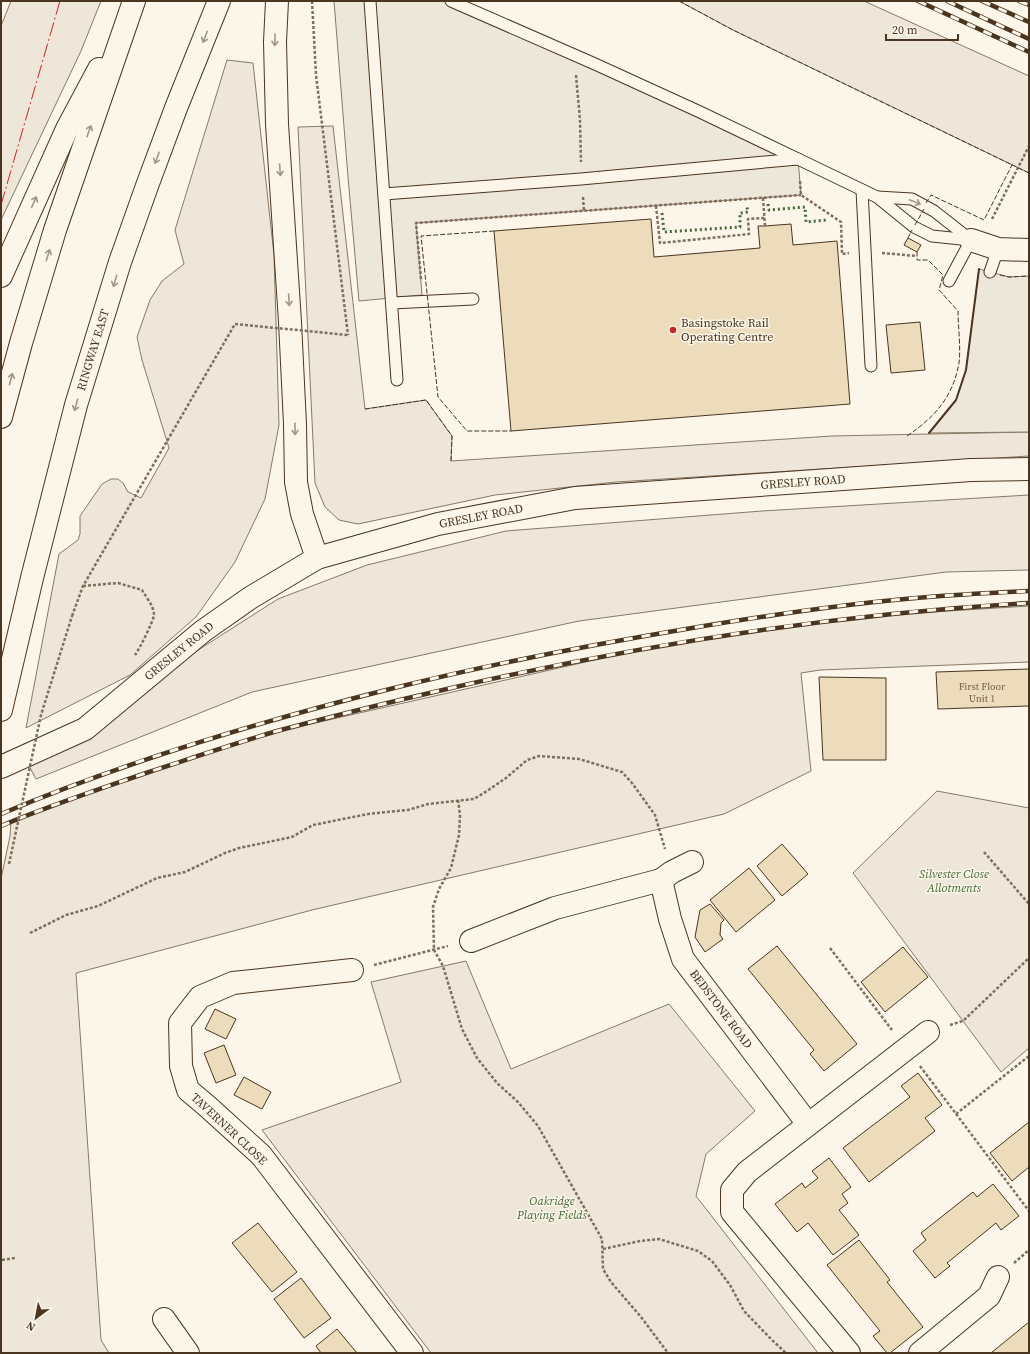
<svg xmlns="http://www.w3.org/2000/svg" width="1030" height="1354" viewBox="0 0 1030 1354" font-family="'Source Serif 4',serif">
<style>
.green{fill:#ede6d9;stroke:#887966}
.parking{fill:#ede7d9;stroke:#887966}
.building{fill:#ecdcbc;stroke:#4a3520}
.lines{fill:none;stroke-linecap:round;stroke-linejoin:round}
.lane-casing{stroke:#4a3520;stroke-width:13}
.street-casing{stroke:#4a3520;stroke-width:24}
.secondary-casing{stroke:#4a3520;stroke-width:24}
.highway-casing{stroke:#4a3520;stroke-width:24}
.path{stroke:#7f6f5c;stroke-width:2.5;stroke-dasharray:3 2;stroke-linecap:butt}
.lane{stroke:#fbf6e9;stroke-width:11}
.street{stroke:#fbf6e9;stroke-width:22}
.secondary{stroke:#fbf6e9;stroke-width:22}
.highway{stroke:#fbf6e9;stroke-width:22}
.rail-casing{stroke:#4a3520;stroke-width:4.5}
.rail{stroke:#fbf6e9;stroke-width:3;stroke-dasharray:9;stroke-linecap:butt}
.path-bridge{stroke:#7f6f5c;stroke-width:2.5;stroke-dasharray:3 2;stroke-linecap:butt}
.hedge{stroke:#436837;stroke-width:3;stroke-dasharray:2 3;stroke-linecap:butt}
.fence{stroke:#4a3520;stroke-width:1;stroke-dasharray:5 2;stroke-linecap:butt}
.wall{stroke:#4a3520;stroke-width:2}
.power{stroke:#c62828;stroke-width:1;stroke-dasharray:14 3 2 3;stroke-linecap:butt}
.oneway{stroke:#a29684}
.poi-dot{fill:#c62828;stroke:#fbf6e9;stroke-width:1.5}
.labels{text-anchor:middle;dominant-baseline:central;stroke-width:3;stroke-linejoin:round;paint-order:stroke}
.number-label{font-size:10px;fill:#725f47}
.poi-label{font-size:12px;fill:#4a3520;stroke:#fbf6e9;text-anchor:start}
.street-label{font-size:12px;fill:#4a3520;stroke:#fbf6e9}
.park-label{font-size:12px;font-style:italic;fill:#436837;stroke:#fbf6e9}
</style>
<rect width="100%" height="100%" fill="#fbf6e9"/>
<g class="green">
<polygon points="11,1 101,1 81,51 1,220 1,26"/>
<polygon points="679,1 864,1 1029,76 1029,173 733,30"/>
<polygon points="227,60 253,63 274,255 279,425 265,499 235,562 196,617 130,675 26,728 59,554 78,540 80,534 80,516 102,484 111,479 118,479 123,483 128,492 141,498 169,448 142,360 137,337 150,300 162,281 184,264 175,230"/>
<polygon points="333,126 365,409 426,400 452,436 451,461 832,436 1029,432 1029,456 616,482 495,495 358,524 339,520 325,507 315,483 298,127"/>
<polygon points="1029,495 1029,570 946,572 579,621 252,692 36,779 26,760 278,599 367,565 506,531 762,511"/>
<polygon points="1029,606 1029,662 820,670 801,673 811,771 724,814 312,910 76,973 101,1340 109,1353 1,1353 1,879 10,836 11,822 91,791 275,732 643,649 867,616"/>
<polygon points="937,791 1029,808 1029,1048 1001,1072 853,873"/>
<polygon points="466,961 511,1069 669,1004 755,1111 706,1154 696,1196 818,1353 431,1353 262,1130 401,1082 371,982"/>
</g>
<g class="parking">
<polygon points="334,1 451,1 798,159 801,195 416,223 422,295 359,301 348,177"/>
<polygon points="979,269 1009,277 1029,276 1029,432 929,433 956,400 966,370"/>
</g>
<g class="building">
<polygon points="651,219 654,257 760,248 758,226 765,226 791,224 793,245 837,241 850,404 511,431 494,231"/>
<polygon points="908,238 921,245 917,252 904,245"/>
<polygon points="920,322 925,370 891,373 886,325"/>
<polygon points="1029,669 1029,706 938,709 936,672"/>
<polygon points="819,677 886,678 886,760 823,760"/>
<polygon points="782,844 808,874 782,896 757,866"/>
<polygon points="749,868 775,900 736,932 710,900"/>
<polygon points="710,904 724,920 721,923 720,935 723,939 705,952 695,937 700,910"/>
<polygon points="777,946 857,1044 824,1071 810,1054 814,1050 748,969"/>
<polygon points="903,947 928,977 885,1012 861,982"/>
<polygon points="215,1009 236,1019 226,1039 205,1029"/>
<polygon points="224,1045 236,1075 216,1083 204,1053"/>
<polygon points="918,1073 942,1105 925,1118 935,1131 869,1182 843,1148 910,1097 901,1086"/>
<polygon points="244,1077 271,1092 262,1109 234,1095"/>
<polygon points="1029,1122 1029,1167 1012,1181 990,1153"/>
<polygon points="829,1158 851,1187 842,1194 848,1203 839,1210 859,1235 833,1255 808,1223 797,1232 775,1204 802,1183 805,1188 818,1178 812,1171"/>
<polygon points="993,1184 1019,1216 1001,1230 996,1223 947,1263 950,1266 935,1278 913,1251 926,1240 921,1233 973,1192 977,1197"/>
<polygon points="258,1223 297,1272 272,1292 232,1243"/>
<polygon points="859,1240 890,1280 887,1282 923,1327 890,1353 887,1353 873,1336 880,1331 827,1265"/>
<polygon points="301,1278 331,1318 304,1338 274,1299"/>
<polygon points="1029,1322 1029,1353 991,1353"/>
<polygon points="337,1329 357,1353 321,1353 316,1346"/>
</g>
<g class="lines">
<defs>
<g id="lane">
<polyline points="370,1 397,380"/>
<polyline points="451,1 595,64 700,112 798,159 877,197 914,227 932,236 971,240"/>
<polyline points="862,190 871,366"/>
<polyline points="384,194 581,179 798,159"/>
<polyline points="877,197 912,199 934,211 971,240"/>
<polyline points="990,272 998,249"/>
<polyline points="949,281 971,240"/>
<polyline points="392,303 473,299"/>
</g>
<g id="street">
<polyline points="971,240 998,249 1029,250"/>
<polyline points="661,880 670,919 683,959 808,1124"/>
<polyline points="471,941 555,908 661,880 672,872 692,862"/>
<polyline points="352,970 233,983 200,997 180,1023 181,1066 188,1090 207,1106 261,1155 412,1353"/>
<polyline points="164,1319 188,1353"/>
<polyline points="849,1353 732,1212 732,1190 747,1172 928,1032"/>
<polyline points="920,1353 989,1296 998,1277"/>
</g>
<polyline id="secondary" points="1,767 85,729 203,631 250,598 317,558 438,524 575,498 971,470 1029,469"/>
<g id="highway">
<polyline points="277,1 275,42 277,124 290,322 295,424 296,482 302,514 317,558"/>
<polyline points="1,276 67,129 99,69"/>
<polyline points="1,417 21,343 55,230 134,1"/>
<polyline points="1,710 32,578 76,405 120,262 147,186 176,108 219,1"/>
</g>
</defs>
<use href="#lane" class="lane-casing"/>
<use href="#street" class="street-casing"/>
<use href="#secondary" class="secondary-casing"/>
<use href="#highway" class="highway-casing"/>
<g class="path">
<polyline points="312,1 316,75 348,335"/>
<polyline points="576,75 580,120 581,162"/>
<polyline points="800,181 801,195 841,222 842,254 849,253"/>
<polyline points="583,197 584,212"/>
<polyline points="763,198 765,226"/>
<polyline points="656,206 660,243 749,234 748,219 764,218"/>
<polyline points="992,219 1029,146"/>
<polyline points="882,253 917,256"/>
<polyline points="421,279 416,223 801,195"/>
<path d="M83,586l35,-3 24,7c4,7 12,16 12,25 -1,7 -14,33 -19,40"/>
<polyline points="72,616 83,586 235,324"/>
<polyline points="458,800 460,815 459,835 451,868 439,889 433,907 434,950 443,966 462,1029 477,1058 497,1083 518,1102 538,1126 602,1239 603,1269 611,1282 641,1317 668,1353"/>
<polyline points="984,852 1029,904"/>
<polyline points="30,933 66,915 98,906 157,878 185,872 225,853 239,848 292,837 313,825 368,814 408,810 428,804 474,799 487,791 506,778 527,760 539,756 579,759 622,772 632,783 655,815 665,849"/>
<polyline points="830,948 892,1030"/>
<polyline points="374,965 448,946"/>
<polyline points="950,1025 963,1021 1029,958"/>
<polyline points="920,1066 1029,1211"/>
<polyline points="956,1114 1029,1056"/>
<polyline points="603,1249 640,1241 659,1239 698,1251 712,1261 730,1285 744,1311 771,1339 786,1353"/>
<polyline points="2,1260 15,1258"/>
<polyline points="1014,1263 1029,1250"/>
</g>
<use href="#lane" class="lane"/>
<use href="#street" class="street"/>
<use href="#secondary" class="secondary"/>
<use href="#highway" class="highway"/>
<defs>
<g id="rail">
<polyline points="918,1 1029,52"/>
<polyline points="947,1 1029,39"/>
<polyline points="982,1 1029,22"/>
<polyline points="1019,1 1029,5"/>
<path d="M1,814c126,-53 257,-92 389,-125 100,-25 200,-44 302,-61 78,-13 157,-25 236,-31 34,-3 67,-4 101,-6"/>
<path d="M1,826c47,-20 96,-36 145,-53 43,-14 87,-29 131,-42 56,-15 113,-29 170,-42 192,-44 386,-75 582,-86"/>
</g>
</defs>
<use href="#rail" class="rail-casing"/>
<use href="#rail" class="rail"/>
<g class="path-bridge">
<polyline points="235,324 348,335"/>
<polyline points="9,864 41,715 72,616"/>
</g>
<g class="hedge">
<polyline points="768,204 769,210 805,207 806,222 827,220"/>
<polyline points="662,213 664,232 740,227 740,213 748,212 747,207"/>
</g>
<g class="fence">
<polyline points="679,1 733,30 1029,173"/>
<polyline points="926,203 931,195 984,220 1012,165"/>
<polyline points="915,225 924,209"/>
<polyline points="494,231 421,236 438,397 467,431 511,431"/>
<polyline points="908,238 912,230"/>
<polyline points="1000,275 1009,277 1029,276"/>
<polyline points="365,409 426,400 452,436 451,461"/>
<path d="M907,436c28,-19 46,-39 52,-73 2,-13 -1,-38 -1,-52l-19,-21 4,-15 -15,-15h-11v-8"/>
</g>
<polyline class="wall" points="929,433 956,400 966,370 979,269"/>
<polyline class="power" points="1,205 60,1"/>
</g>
<defs><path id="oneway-shaft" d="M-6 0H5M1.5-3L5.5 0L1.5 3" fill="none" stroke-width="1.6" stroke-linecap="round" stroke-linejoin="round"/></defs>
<g class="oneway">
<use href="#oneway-shaft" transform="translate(205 37) rotate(112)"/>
<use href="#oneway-shaft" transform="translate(275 40) rotate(91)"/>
<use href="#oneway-shaft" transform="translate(89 131) rotate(-71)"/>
<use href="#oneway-shaft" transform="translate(157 158) rotate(110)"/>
<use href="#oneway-shaft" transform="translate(280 170) rotate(86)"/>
<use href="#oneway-shaft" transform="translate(34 202) rotate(-66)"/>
<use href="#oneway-shaft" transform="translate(915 202) rotate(22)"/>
<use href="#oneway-shaft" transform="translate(48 255) rotate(-73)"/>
<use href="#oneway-shaft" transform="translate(115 281) rotate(107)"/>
<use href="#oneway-shaft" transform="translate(289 300) rotate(86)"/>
<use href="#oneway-shaft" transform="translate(11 379) rotate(-75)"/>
<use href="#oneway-shaft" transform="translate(76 405) rotate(106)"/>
<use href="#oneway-shaft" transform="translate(295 429) rotate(89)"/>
</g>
<circle class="poi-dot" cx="673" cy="330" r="4"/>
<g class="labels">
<g class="number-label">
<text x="982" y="686">First Floor<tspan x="982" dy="12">Unit 1</tspan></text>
</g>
<g class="poi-label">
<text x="681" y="323">Basingstoke Rail<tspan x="681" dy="14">Operating Centre</tspan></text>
</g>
<g class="street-label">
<text transform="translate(93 350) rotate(-73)">RINGWAY EAST</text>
<text transform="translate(803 482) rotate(-4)">GRESLEY ROAD</text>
<text transform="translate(481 516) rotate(-11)">GRESLEY ROAD</text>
<text transform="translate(179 651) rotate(-39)">GRESLEY ROAD</text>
<text transform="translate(721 1009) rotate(53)">BEDSTONE ROAD</text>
<text transform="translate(229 1129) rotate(43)">TAVERNER CLOSE</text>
</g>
<g class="park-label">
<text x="954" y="874">Silvester Close<tspan x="954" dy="14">Allotments</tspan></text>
<text x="552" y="1201">Oakridge<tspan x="552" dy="14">Playing Fields</tspan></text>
</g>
</g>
<rect width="1030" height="1354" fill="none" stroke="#4a3520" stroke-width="4"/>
<g transform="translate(36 1318) rotate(212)" stroke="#fbf6e9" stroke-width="3" paint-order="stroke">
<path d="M0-3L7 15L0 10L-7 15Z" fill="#4a3520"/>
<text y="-6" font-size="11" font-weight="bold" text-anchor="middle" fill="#4a3520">N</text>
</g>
<path d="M886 34v6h72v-6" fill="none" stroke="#4a3520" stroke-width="2"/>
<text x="892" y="34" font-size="12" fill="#4a3520" stroke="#fbf6e9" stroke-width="3" paint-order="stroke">20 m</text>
</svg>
